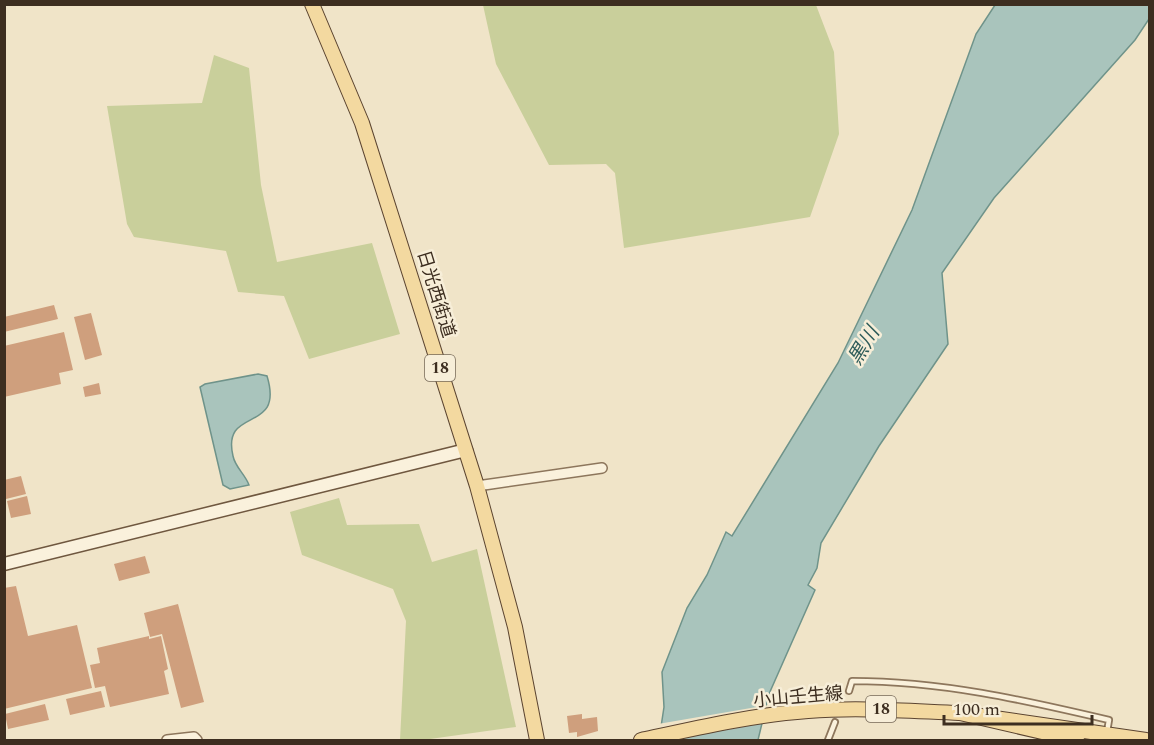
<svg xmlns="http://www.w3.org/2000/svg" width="1154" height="745" viewBox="0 0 1154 745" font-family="Spectral,'Noto Sans JP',serif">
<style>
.green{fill:#c9cf9b}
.water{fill:#a9c4bc;stroke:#6f938a;stroke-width:1.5}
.pier{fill:#f0e4c8}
.building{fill:#cf9f7d}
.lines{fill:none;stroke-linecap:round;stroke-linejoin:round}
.lane-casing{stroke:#8d765c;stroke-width:8}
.street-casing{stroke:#8d765c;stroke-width:12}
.secondary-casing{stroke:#6f573f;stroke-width:15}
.primary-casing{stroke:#5b4430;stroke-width:16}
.lane{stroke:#faf1dc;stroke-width:4.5}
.street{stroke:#faf1dc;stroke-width:9}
.secondary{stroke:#faf1dc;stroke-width:12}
.primary{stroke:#f3d9a0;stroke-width:14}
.labels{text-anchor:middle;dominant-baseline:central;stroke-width:5;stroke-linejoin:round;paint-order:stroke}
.shield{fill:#f7eed8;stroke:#756857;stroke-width:1.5}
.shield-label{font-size:16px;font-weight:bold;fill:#3d2e20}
.street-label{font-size:18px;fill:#3d2e20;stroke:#f7eed8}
.water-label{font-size:20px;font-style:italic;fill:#2f5d5a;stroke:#f7eed8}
</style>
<rect width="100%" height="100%" fill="#f0e4c8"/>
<g class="green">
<polygon points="483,5 816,5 834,52 839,134 810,217 624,248 615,173 606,164 549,165 496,64"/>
<polygon points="214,55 249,68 261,185 277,262 372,243 400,334 309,359 284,296 238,292 226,251 134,237 127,224 107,106 202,103"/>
<polygon points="339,498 347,525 419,524 432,562 477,549 516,727 423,740 400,740 406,621 393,589 302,555 290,512"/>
</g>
<g class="water">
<polygon points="995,5 1149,5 1149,19 1135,40 994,198 942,273 948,344 879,446 821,543 817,568 808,585 815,590 769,694 758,740 659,740 664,707 662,672 687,608 707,575 726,532 732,536 838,363 912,210 976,34"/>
<path d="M258,374l9,2c18,59 -46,29 -34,80 2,11 12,18 16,29l-19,4 -7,-4 -23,-98 5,-3z"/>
</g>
<polygon class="pier" points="769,705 764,723 671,740 656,740 658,724"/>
<g class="building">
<polygon points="54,305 58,319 4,332 4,317"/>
<polygon points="91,313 102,355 85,360 74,317"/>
<polygon points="64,332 73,370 59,373 61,384 4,397 4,346"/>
<polygon points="99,383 101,394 85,397 83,387"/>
<polygon points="21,476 26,494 6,499 4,480"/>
<polygon points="27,496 31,514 11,518 7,501"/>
<polygon points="145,556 150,573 119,581 114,564"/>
<polygon points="16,586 28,636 77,625 92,688 4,709 4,588"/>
<polygon points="178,604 204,702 181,708 162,634 150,637 144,613"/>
<polygon points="149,636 149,639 161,636 168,669 164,671 169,694 110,707 105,686 95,688 90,665 100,663 97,648"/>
<polygon points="101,691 105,707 70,715 66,699"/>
<polygon points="45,704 49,720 8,729 5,714"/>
<polygon points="582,714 582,719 597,717 598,731 577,737 577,732 569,733 567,716"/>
</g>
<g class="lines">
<defs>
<g id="lane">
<path d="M849,691l3,-10c89,0 172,19 257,39l-2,12"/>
<polyline points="828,740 835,722"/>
</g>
<g id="street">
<polyline points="477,486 602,468"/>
<polyline points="167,740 194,737 197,740"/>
</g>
<polyline id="secondary" points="4,564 466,450"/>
<g id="primary">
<polyline points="312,4 362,123 477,486 515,627 537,740"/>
<path d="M641,740c55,-12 111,-25 167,-29 51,-4 101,0 152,2"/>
<polyline points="1077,740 960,713 1146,740"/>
</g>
</defs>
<use href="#lane" class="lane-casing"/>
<use href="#street" class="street-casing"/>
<use href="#secondary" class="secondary-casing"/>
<use href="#primary" class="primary-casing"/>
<use href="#lane" class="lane"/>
<use href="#street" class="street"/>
<use href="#secondary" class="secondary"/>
<use href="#primary" class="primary"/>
</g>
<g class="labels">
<g class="shield">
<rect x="425" y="355" width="30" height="26" rx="4.5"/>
<rect x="866" y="696" width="30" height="26" rx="4.5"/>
</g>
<g class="shield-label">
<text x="440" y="368">18</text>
<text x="881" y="709">18</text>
</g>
<g class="street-label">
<text transform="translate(436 294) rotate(73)">日光西街道</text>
<text transform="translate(798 697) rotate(-5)">小山壬生線</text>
</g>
<g class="water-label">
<text transform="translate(864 346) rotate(-59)">黒川</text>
</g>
</g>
<rect width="1154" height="745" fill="none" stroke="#3d2e20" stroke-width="12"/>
<path d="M944 715v9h148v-9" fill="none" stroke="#3d2e20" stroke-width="3"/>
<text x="953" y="715" font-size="18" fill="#3d2e20" stroke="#f7eed8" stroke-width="4.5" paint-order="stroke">100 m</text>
</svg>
